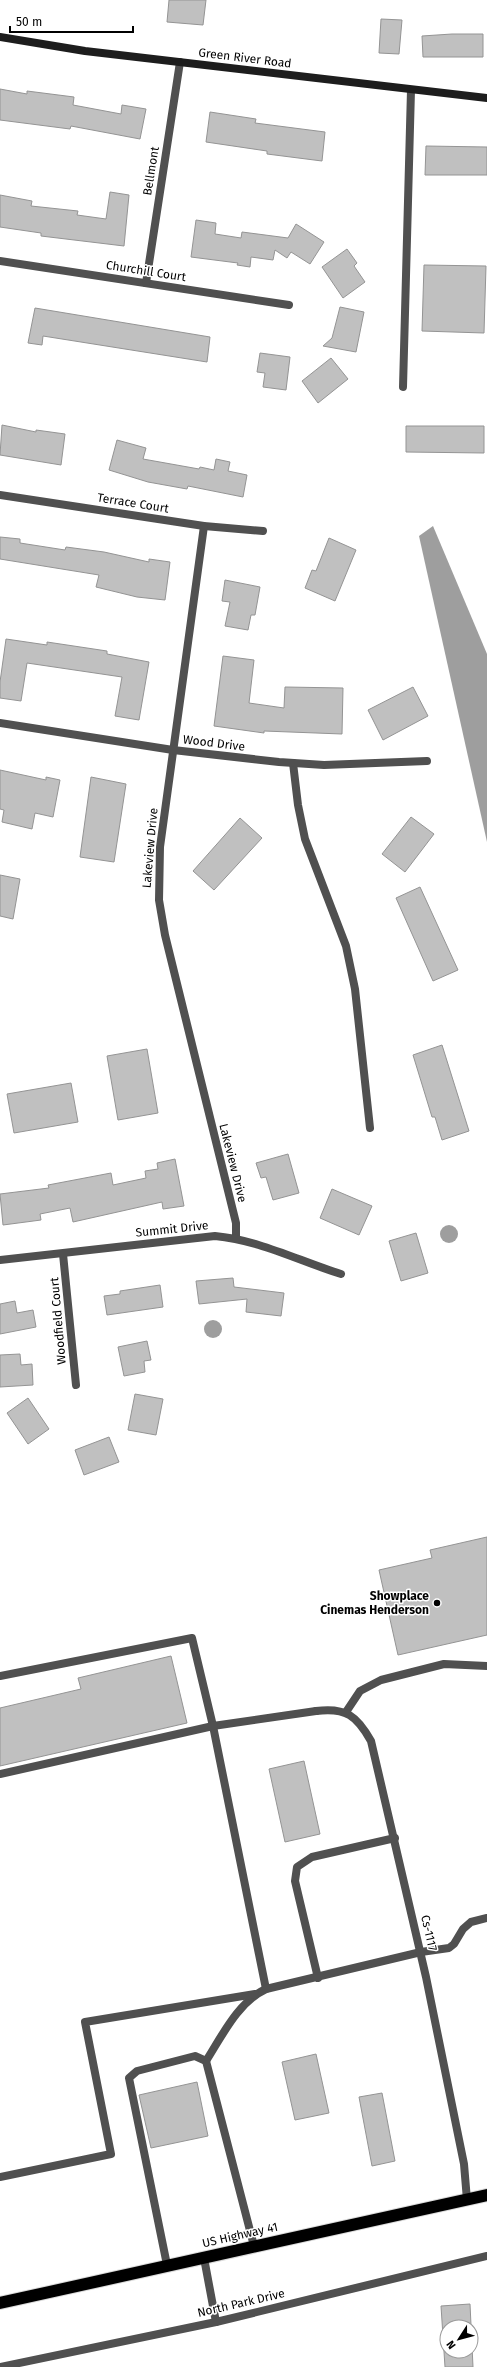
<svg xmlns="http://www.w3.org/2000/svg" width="487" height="2367" viewBox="0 0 487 2367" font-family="'Fira Sans',sans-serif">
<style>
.water{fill:#9e9e9e}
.building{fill:#c0c0c0;stroke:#949494;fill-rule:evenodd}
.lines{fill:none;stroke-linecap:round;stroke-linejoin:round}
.highway-casing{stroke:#dbdbdb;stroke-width:14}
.lane{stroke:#505050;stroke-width:8}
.street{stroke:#505050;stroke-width:8}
.secondary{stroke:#1d1d1d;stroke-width:8}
.highway{stroke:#000;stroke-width:12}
.poi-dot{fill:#000;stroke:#fff;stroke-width:1.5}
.labels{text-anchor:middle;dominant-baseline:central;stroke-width:3;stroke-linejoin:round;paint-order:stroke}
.street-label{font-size:12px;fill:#000;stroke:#fff}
.poi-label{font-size:12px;font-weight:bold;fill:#000;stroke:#fff;text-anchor:end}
</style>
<rect width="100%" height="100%" fill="#fff"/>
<g class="water">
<polygon points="433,526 487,654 487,842 419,536"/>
<circle cx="449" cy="1234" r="9"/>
<circle cx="213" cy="1329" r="9"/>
</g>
<g class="building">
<polygon points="169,0 206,0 203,25 167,22"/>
<polygon points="381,19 402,20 399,54 379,53"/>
<polygon points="452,34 483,34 483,57 423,57 422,36"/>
<polygon points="0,89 27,94 27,91 74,97 73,105 121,114 122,105 146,109 140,139 71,126 70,129 0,120"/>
<polygon points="210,112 256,119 255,123 325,132 322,161 267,154 267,151 206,142"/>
<polygon points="426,146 487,147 487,175 425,175"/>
<polygon points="110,192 129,195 124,246 41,236 41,233 0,227 0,195 32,201 31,206 78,211 77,215 106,219"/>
<polygon points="196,220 216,223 215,234 241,238 242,232 288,238 296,224 324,242 310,264 291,252 287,258 275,250 273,260 251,257 250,267 237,265 238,263 191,257"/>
<polygon points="347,249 357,263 354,266 365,282 343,298 322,267"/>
<polygon points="424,265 486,266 484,333 422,331"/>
<polygon points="340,307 364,312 356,352 323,346 332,338"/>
<polygon points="35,308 210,337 207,362 43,336 42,345 28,343"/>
<polygon points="260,353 290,357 286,390 263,387 265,373 257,372"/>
<polygon points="331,358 348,379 318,403 302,381"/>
<polygon points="2,425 36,432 36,430 65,434 61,465 0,455"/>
<polygon points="406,426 484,426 484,453 406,452"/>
<polygon points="117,440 146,448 143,459 199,469 200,467 214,470 216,459 230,462 228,471 247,475 243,497 188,486 187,489 148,482 109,470"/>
<polygon points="0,537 20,539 20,543 65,550 66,547 104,552 149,562 149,559 170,562 165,600 137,597 96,587 99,575 0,559"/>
<polygon points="329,538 356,550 335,601 305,588 312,570 316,571"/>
<polygon points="225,580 260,587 255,615 251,615 248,630 225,626 230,602 222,601"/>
<polygon points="6,639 47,645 47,642 107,651 107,654 149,662 139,720 115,716 122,677 27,663 21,701 0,698 0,682"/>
<polygon points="223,656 254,660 249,703 284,708 285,687 343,688 342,734 264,731 264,733 214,726"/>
<polygon points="413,687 428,716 383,740 368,710"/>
<polygon points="0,770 46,780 46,777 60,780 53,817 35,813 32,829 2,822 4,810 0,809"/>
<polygon points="91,777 126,784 114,862 80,857"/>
<polygon points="411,817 434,834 405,872 382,854"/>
<polygon points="240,818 262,838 214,890 193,871"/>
<polygon points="0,875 20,879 13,919 0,916"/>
<polygon points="420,887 458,970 433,981 396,898"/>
<polygon points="442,1045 469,1131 442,1140 435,1117 432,1117 413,1055"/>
<polygon points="147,1049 158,1113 118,1120 107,1056"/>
<polygon points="71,1083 78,1122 14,1133 7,1094"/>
<polygon points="288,1154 299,1193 273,1200 266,1177 261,1178 256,1163"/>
<polygon points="175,1159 184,1206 163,1209 162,1202 73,1222 70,1208 40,1214 41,1220 3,1225 0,1194 49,1188 48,1185 111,1173 113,1185 146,1178 145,1171 158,1169 157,1163"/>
<polygon points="332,1189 372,1206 359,1235 320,1218"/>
<polygon points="416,1233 428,1273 401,1281 389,1241"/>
<polygon points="233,1278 234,1287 284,1293 281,1316 246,1312 247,1299 199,1304 196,1281"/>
<polygon points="160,1285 163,1307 107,1315 104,1296 120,1294 120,1291"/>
<polygon points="15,1301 17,1313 33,1310 36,1327 0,1334 0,1304"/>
<polygon points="147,1341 151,1360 144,1361 145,1372 124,1376 118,1347"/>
<polygon points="20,1354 21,1365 32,1364 33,1385 0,1387 0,1355"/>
<polygon points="135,1394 163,1399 156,1435 128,1430"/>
<polygon points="28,1398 49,1429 28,1444 7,1413"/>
<polygon points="109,1437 119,1462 84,1475 75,1450"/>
<polygon points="487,1537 487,1635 398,1655 379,1570 432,1558 430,1550"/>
<polygon points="171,1656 187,1723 0,1766 0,1708 81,1689 78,1678"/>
<polygon points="304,1761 320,1834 285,1842 269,1769"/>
<polygon points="316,2054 329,2113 295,2120 282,2062"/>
<polygon points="197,2082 208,2136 151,2148 139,2095"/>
<polygon points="382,2093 395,2161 372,2166 359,2097"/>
<path d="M470,2304l3,63h-28l-4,-61zM447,2327h24v24h-24z"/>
</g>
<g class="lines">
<defs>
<polyline id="highway" points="0,2303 487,2195"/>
</defs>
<use href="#highway" class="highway-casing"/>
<g class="lane">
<polyline points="403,387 411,90"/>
<polyline points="293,763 298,805 305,839 346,946 355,989 370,1128"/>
<polyline points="0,1676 192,1638 213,1726 266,1989"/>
<polyline points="346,1712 360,1691 381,1680 444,1664 487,1666"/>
<polyline points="0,1774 213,1726 316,1711"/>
<polyline points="318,1978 295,1881 297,1867 312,1857 395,1838"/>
<path d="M206,2061c16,-25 32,-59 60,-72l155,-37 28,-4 5,-4 9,-15 8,-7 16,-4"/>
<polyline points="0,2177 111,2154 85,2022 255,1994"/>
<polyline points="167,2265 129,2078 137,2071 195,2056 206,2061 254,2246"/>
</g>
<g class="street">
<polyline points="0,261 289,305"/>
<polyline points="146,283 180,62"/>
<polyline points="0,495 204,526 263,531"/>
<polyline points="204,526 160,847 159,900 165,935 236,1223 236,1238"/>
<polyline points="0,723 173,750 279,762 324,765 427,761"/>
<polyline points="63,1254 76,1385"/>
<path d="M0,1260l215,-24c44,4 84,25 126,38"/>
<path d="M316,1711c30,-4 41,5 55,30l55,236 38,187 3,36"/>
<polyline points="204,2258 216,2322"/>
<polyline points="0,2367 216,2322 487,2256"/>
</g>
<polyline class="secondary" points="0,37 85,51 487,98"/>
<use href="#highway" class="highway"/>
</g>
<circle class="poi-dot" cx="437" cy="1603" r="4"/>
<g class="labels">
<g class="street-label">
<text transform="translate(245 58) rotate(7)">Green River Road</text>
<text transform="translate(151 171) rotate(-81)">Bellmont</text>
<text transform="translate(146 271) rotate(9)">Churchill Court</text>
<text transform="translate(133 503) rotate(9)">Terrace Court</text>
<text transform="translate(214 743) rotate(7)">Wood Drive</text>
<text transform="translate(150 848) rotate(-85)">Lakeview Drive</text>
<text transform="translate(233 1163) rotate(76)">Lakeview Drive</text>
<text transform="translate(172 1229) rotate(-6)">Summit Drive</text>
<text transform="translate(58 1321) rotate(-95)">Woodfield Court</text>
<text transform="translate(429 1933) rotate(77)">Cs-1117</text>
<text transform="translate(240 2235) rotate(-13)">US Highway 41</text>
<text transform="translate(241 2303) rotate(-13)">North Park Drive</text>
</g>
<g class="poi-label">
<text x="429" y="1596">Showplace<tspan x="429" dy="14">Cinemas Henderson</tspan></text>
</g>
</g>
<g transform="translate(459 2339) rotate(234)"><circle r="19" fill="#ffffff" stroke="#999999"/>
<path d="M0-3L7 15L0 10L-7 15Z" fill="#000000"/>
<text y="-6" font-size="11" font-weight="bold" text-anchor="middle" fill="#000000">N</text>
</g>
<path d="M10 26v6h123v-6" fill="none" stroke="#000000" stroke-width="2"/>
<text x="16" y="26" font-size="12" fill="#000000" stroke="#ffffff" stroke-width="3" paint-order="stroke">50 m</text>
</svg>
